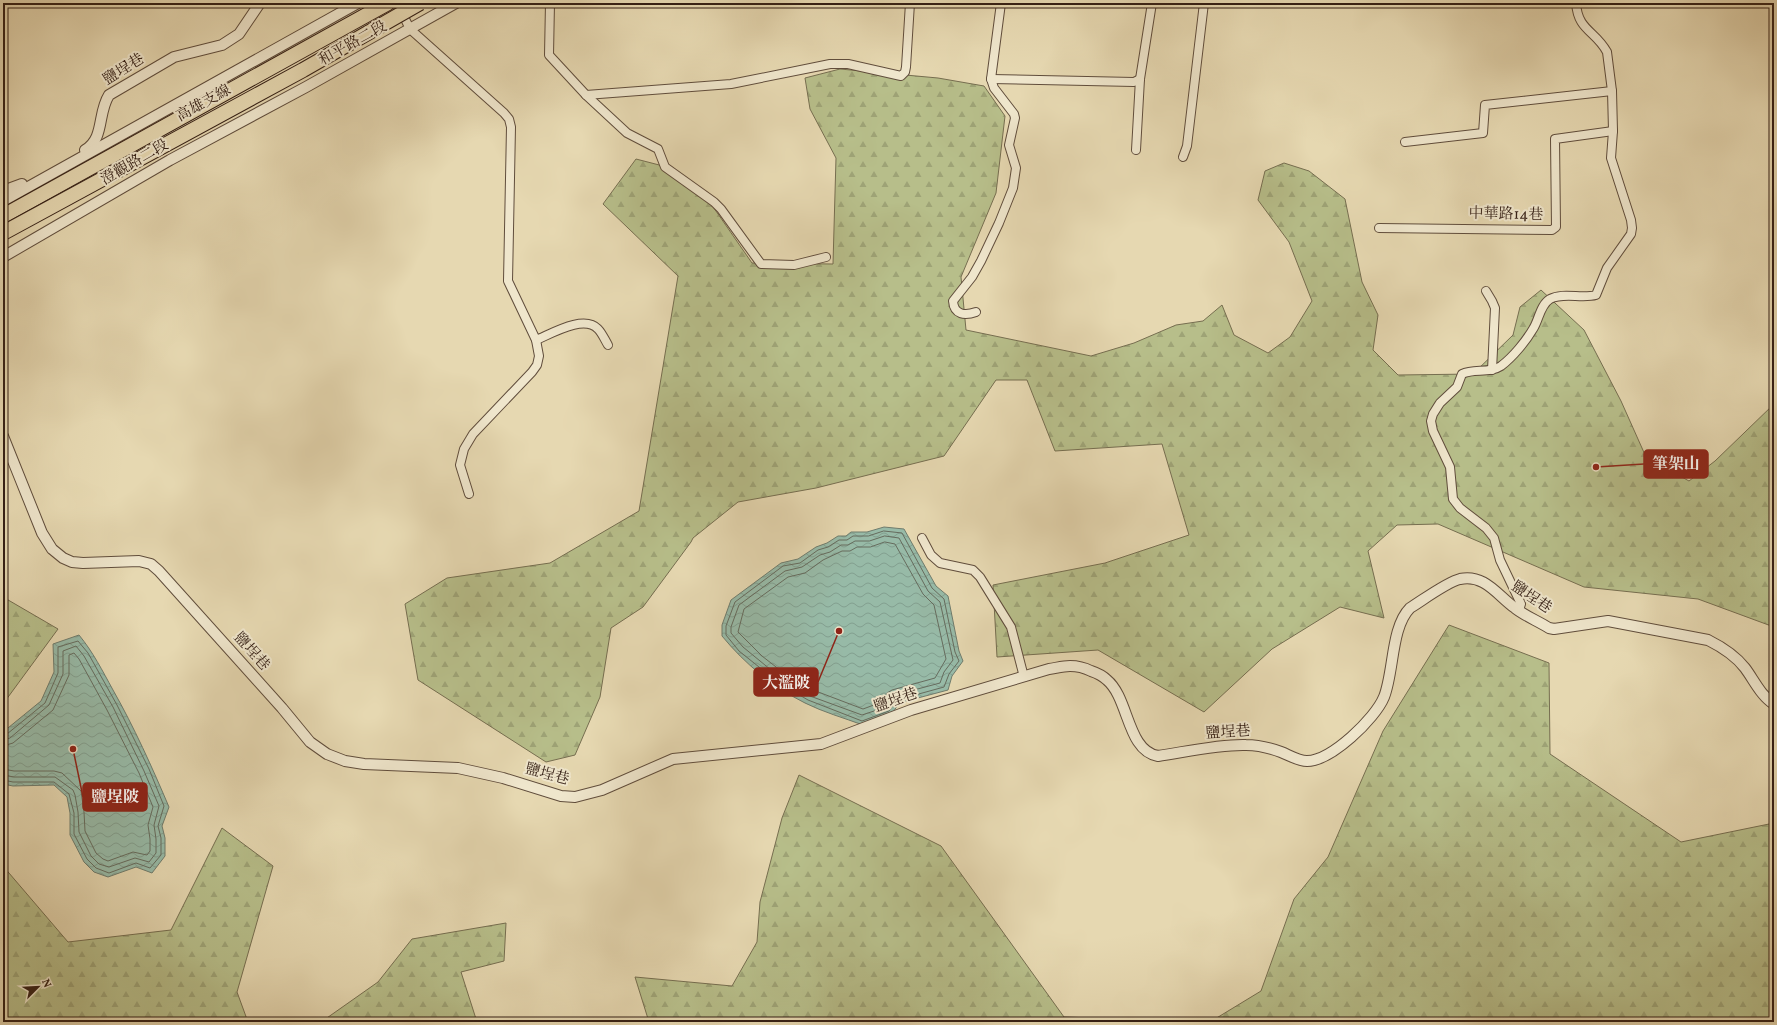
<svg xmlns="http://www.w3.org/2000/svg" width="1777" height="1025" viewBox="0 0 1777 1025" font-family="Vollkorn,'Noto Serif TC',serif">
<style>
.forest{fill:url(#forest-firs);stroke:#766e50}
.water{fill:url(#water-waves);stroke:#6f7c6d}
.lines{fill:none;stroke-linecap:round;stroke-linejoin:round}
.shore{stroke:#666c5e;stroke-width:1}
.minor-casing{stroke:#604d3c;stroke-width:10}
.tertiary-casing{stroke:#604d3c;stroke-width:12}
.motorway-casing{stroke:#341f15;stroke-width:16}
.minor{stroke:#efe6cc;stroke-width:8}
.tertiary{stroke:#efe6cc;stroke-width:10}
.motorway{stroke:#e6d8b1;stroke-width:14}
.motorway-bridge-casing{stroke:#341f15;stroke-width:16;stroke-linecap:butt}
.motorway-bridge{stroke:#e6d8b1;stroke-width:14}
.labels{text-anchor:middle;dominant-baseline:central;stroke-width:4;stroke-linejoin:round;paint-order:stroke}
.street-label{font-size:15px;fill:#341f15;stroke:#efe6cc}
.leader{fill:none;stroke:#8f2418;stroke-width:1.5}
.callout-dot{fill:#8f2418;stroke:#efe6cc;stroke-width:1.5}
.callout{fill:#8f2418;stroke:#8f2418;stroke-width:1.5}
.callout-label{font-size:16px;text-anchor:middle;font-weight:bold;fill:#fff}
</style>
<defs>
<pattern id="forest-firs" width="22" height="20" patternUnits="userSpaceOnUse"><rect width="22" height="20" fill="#b7be8a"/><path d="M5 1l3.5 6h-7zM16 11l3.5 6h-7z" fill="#9ea376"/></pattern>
<pattern id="water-waves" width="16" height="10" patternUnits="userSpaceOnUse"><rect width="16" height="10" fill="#97baa7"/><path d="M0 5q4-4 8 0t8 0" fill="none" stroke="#839f8f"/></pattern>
</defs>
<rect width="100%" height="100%" fill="#e6d8b1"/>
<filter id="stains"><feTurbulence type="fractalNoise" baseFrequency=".005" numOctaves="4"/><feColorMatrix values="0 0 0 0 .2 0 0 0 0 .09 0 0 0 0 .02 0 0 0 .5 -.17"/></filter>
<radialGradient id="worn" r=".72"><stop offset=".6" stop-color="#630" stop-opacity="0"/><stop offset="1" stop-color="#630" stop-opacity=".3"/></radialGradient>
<g class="forest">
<polygon points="840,69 938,78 984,86 1005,116 996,193 961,277 966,330 1091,356 1134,343 1176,325 1203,321 1222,305 1234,335 1268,353 1290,337 1312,301 1289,242 1258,200 1265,171 1284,163 1309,171 1345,199 1362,282 1378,315 1373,350 1398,375 1473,374 1513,335 1520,307 1541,290 1584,330 1621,401 1646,457 1689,481 1715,461 1774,404 1774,627 1698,599 1584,587 1438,524 1397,525 1368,551 1384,618 1340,607 1272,649 1204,712 1098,650 997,657 993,585 1105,563 1189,535 1162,444 1055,451 1027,380 996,380 944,456 816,488 738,502 693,538 691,542 643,607 611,628 600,697 575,755 546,762 418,680 405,604 447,578 550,563 639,511 678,276 603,204 636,159 667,167 700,188 752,263 833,264 836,158 810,109 805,78"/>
<polygon points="3,597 58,629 3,704"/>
<polygon points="1449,625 1549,663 1550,754 1681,842 1774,823 1774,1022 649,1022 635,977 732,986 757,942 760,902 782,818 799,775 941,846 1064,1017 1210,1022 1261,991 1294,899 1328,857 1383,731"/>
<polygon points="222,828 273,866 237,992 248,1022 3,1022 3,866 68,942 171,930"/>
<polygon points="506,923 504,961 461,972 477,1022 300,1022 324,1020 378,982 412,939"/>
</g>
<g class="water">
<path d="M884,527l20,2 32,57 12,10 11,55 4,10 -11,15 -4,14 -49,13 -7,11 -29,11c-19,-7 -40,-13 -58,-22 -32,-16 -60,-39 -83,-67v-11l9,-25 50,-37 17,-4 18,-12 11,-4 11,-7h8l5,-4h16z"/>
<path d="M79,635c14,17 23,35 34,55 21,37 39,77 56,117l-7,19 3,12v18l-13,17 -16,-6 -28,10 -14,-5 -10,-10 -14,-27v-22l-3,-16 -13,-12 -41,1 -10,-2v-52l38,-31 13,-29 -1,-28z"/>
</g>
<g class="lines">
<g class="shore">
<polygon points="884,531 902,533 932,588 944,599 955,652 959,661 949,674 944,687 897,700 889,711 862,721 808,700 779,683 739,651 726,635 726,626 735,602 783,566 800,563 818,550 828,547 839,540 847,540 853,536 868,536"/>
<polygon points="885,536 899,538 928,591 940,602 953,660 944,672 940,683 895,695 886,707 862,715 810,696 782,679 743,647 731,633 731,627 739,605 785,571 802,567 820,555 830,552 841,545 848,545 855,541 869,541"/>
<polygon points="885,542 895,544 923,594 934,605 946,659 935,678 892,690 887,693 882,702 863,709 813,690 785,674 762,656 738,632 744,609 788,577 805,573 823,560 842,551 850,551 857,547 870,547"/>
<polyline points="3,735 7,734 45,703 58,673 58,647 78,641 88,653 117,705 149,769 164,806 158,826 161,838 161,855 150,868 136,863 109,873 96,868 87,859 74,834 74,813 69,794 54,782 13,782 3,780"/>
<polyline points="3,740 10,738 49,705 63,674 63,651 76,646 84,656 113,707 144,771 159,806 154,825 156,839 156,853 149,862 135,858 109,867 99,864 91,856 79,832 78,812 75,795 73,790 55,777 14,777 3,775"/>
<polyline points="3,746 13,743 53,710 69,675 69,655 74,653 79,659 107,710 139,773 153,807 148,825 150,839 150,851 147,855 133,852 108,861 103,859 96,853 85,831 84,812 81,791 62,773 54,771 14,771 3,769"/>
</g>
<defs>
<g id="minor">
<polyline points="397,3 410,29 504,113 509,119 511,127 508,281 536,340 539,356 537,365 532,372 473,434 464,449 460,465 469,494"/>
<polyline points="550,3 549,55 586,95 627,133 658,149 665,167 714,202 721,209 761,264 794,265 826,257"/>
<polyline points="991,79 1134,82 1140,79"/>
<polyline points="586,95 731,84 830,64 848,64 901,76 905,72 906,67 910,3"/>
<polyline points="1405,142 1483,133 1485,105 1612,91"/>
<polyline points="1136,150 1140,79 1152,3"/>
<polyline points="1183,157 1187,146 1204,3"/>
<polyline points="1379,228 1552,230 1556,227 1555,139 1613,131"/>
<polyline points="1486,291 1492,301 1495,308 1492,370"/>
<path d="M976,312c-11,4 -22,3 -23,-11l19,-24 9,-16 18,-38 14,-35 3,-20 -7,-23 6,-27 -1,-4 -20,-26 -3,-9 10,-76"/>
<path d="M536,340c15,-6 48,-26 62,-11 4,4 7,11 10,16"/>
<polyline points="922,538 931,555 940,563 973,570 980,577 1011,627 1024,677"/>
<path d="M1515,608l5,-1 1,-3 -21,-44 -6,-22 -8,-10 -26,-20 -7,-9 -3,-32 -17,-36 -2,-10 2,-7 7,-11 17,-16 5,-13c12,-6 27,0 39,-8 12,-9 25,-25 32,-37 6,-9 7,-24 17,-30 13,-7 32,0 46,-4l11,-27 24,-34 1,-6 -1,-8 -20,-62 2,-27 -1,-40 -5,-39c-12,-22 -29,-21 -31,-49"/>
</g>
<g id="tertiary">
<path d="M85,150c20,-12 12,-36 24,-55l65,-38 48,-12 17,-11 21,-31"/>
<polyline points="3,191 22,184"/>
<polyline points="3,201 358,3"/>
<polyline points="3,257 170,160 306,87 456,3"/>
<path d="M3,436l39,97 10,16 11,9 9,4 11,1 56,-2 12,3 8,7 123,137 28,34 17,12 18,7 19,3 94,4 45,10 58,18 14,1 27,-7 71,-31 148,-15 90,-34 138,-41c7,-1 14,-3 21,-3 7,0 15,2 21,5 6,2 12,5 16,9 22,18 20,71 51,76 27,-4 62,-12 88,-11 12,0 24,3 35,7 8,3 17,9 26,9 24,0 68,-42 77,-64 10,-25 7,-70 26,-89 13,-8 37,-26 50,-29 25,-5 37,16 55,29 10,8 23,13 34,20l5,1 54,-8 100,19c14,7 27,15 37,28 9,12 16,28 29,36"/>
</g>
<polyline id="motorway" points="3,216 388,3"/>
</defs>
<use href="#minor" class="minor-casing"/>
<use href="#tertiary" class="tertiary-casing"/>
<use href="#motorway" class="motorway-casing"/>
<use href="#minor" class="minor"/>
<use href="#tertiary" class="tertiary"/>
<use href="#motorway" class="motorway"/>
<defs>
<polyline id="motorway-bridge" points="3,233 303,70 420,3"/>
</defs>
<use href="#motorway-bridge" class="motorway-bridge-casing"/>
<use href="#motorway-bridge" class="motorway-bridge"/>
</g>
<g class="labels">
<g class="street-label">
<text transform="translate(353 44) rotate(-29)">和平路二段</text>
<text transform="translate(124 70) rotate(-32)">鹽埕巷</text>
<text transform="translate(204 104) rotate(-29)">高雄支線</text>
<text transform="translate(135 163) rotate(-30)">澄觀路二段</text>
<text transform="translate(1506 215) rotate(1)">中華路14巷</text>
<text transform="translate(1531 598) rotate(34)">鹽埕巷</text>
<text transform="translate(251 652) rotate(48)">鹽埕巷</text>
<text transform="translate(896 701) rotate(-19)">鹽埕巷</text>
<text transform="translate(1228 733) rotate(-4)">鹽埕巷</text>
<text transform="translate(547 775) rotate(15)">鹽埕巷</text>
</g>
</g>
<path class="leader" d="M1596 467L1644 464M839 631L818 682M73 749L83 797"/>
<g class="callout-dot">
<circle cx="1596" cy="467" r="4"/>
<circle cx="839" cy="631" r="4"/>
<circle cx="73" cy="749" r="4"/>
</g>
<g class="callout">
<rect x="1644" y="450" width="64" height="28" rx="4"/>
<rect x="754" y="668" width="64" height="28" rx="4"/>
<rect x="83" y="783" width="64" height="28" rx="4"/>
</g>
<g class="callout-label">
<text x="1676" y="469">筆架山</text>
<text x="786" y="688">大濫陂</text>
<text x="115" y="802">鹽埕陂</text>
</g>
<rect width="1777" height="1025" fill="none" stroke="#e6d8b1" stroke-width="16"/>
<rect x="4" y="4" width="1769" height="1017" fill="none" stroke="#341f15" stroke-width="2"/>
<rect x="8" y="8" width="1761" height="1009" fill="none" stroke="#341f15"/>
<g transform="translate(38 987) rotate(66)" stroke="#efe6cc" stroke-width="3" paint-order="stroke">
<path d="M0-3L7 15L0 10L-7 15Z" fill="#341f15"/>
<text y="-6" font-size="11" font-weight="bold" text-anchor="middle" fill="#341f15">N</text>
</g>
<rect width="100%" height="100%" filter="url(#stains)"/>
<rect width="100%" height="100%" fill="url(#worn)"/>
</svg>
